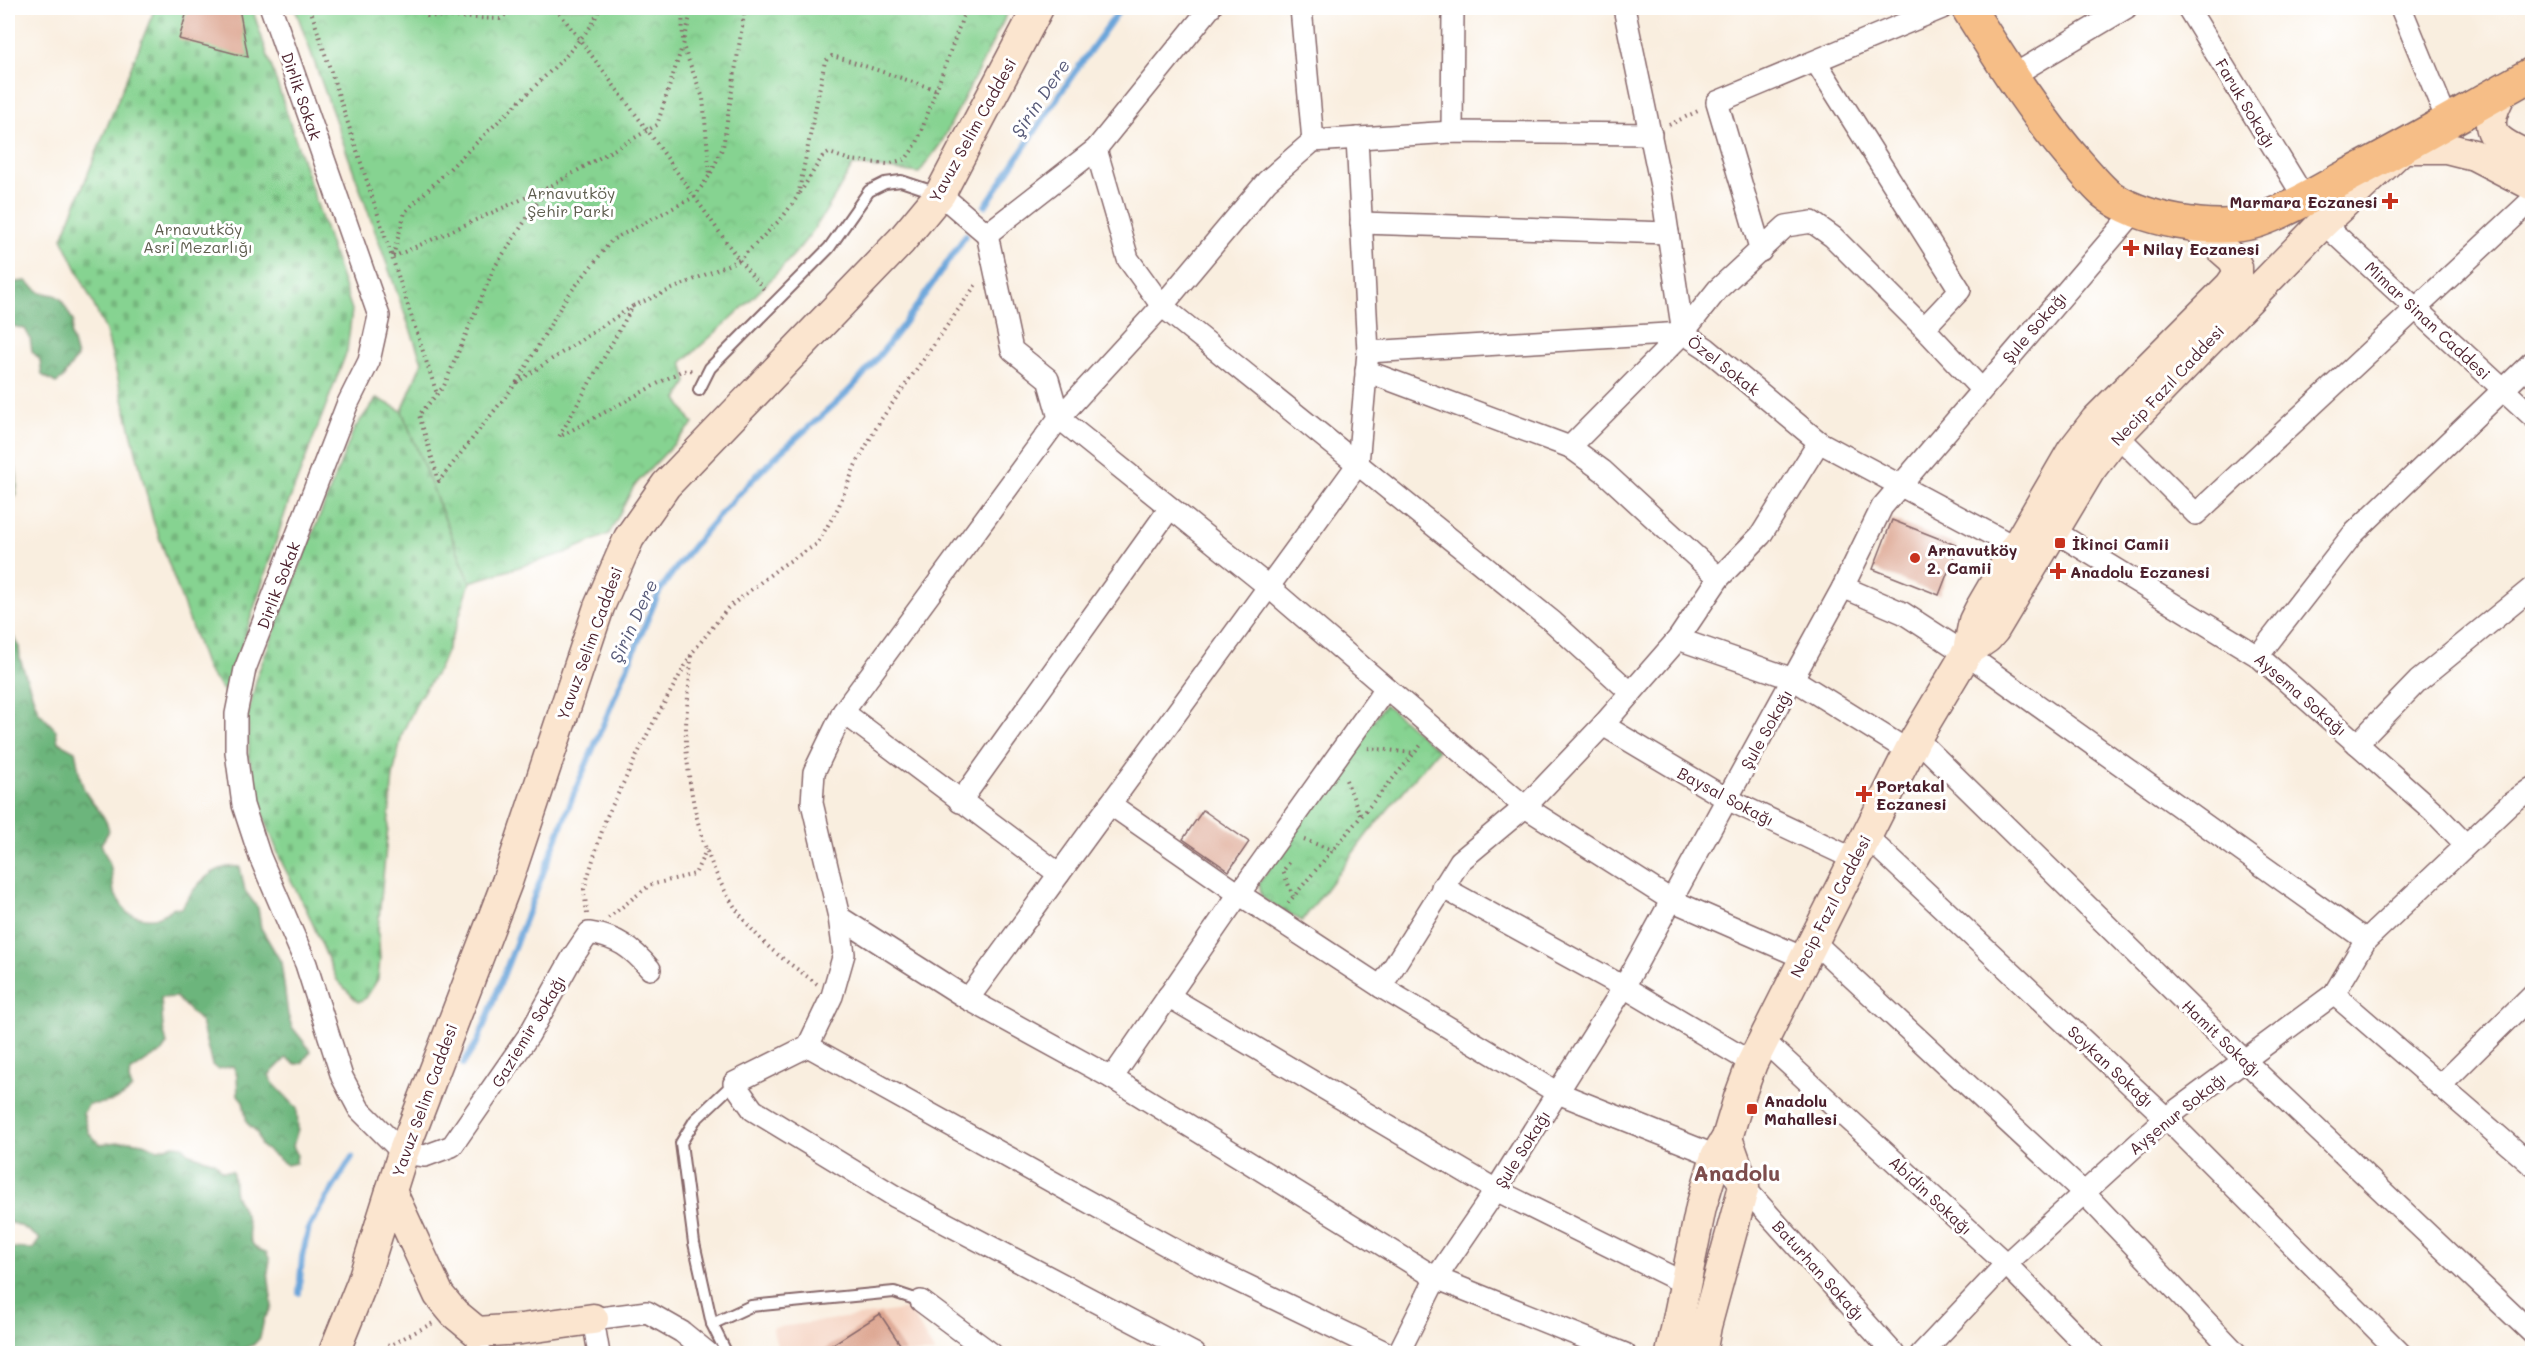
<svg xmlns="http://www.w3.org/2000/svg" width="2540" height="1361" viewBox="0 0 2540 1361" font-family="Mali,sans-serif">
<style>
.built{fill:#f5d3c1}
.forest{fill:url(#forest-crowns);stroke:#5b6a53;stroke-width:1.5}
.cemetery{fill:url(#cemetery-stones);stroke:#68795e;stroke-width:1.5}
.park{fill:url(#park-crowns);stroke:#68795e;stroke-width:1.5}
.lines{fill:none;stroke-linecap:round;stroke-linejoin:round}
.stream{stroke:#6aa5da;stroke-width:6}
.building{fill:#dca38d}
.lane-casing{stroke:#87676a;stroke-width:14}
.street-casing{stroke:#87676a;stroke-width:24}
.secondary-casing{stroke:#87676a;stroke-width:33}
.primary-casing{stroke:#87676a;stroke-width:36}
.path{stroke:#87676a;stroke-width:4;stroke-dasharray:1.5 4.5;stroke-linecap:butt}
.lane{stroke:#fff;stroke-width:10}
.street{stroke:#fff;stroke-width:21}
.secondary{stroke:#fbe5cf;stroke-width:30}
.primary{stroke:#f6be87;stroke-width:33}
.poi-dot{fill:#c8321e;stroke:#fff;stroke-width:2}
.labels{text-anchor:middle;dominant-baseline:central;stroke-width:6;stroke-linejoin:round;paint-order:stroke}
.street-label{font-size:16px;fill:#4a1f2b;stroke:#fff}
.park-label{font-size:16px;fill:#5f5e4f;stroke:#fff}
.poi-label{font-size:16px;font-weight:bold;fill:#4a1f2b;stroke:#fff;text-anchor:start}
.water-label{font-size:18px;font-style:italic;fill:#585b7a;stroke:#fff}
.district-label{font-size:22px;font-weight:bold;fill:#7d4d4d;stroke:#fff}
</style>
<defs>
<pattern id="forest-crowns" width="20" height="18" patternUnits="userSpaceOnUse" patternTransform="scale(1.5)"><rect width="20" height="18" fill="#6cb57b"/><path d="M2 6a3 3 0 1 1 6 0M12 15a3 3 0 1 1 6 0" fill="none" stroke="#5b9365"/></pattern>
<pattern id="cemetery-stones" width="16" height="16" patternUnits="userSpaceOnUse" patternTransform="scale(1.5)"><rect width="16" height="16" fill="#86d391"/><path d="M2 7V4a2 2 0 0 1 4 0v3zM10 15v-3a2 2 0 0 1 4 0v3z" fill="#75b57d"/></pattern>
<pattern id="park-crowns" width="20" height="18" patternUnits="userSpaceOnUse" patternTransform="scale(1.5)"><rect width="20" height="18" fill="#86d391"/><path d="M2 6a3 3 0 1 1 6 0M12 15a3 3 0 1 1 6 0" fill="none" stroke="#75b57d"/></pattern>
</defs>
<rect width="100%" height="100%" fill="#fff"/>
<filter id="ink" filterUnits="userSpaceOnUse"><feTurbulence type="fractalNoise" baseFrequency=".0167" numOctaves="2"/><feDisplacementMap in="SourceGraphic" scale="12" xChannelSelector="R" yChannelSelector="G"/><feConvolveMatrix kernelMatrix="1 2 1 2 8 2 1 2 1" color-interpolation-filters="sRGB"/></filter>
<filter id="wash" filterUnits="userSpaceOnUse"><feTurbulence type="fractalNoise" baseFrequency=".008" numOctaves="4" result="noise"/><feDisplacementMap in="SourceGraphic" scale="24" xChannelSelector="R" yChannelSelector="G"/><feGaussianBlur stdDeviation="1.35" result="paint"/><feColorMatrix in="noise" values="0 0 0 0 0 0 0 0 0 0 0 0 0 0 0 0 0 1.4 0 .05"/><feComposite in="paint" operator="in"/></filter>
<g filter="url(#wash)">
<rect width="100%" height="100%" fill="#f9eedf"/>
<polygon class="built" points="909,1309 935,1353 779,1353 772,1328"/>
<g class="forest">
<polygon points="26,281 41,293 55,295 61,299 73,321 71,335 77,357 62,379 56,383 42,375 40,360 32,351 30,338 25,329 13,326 8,330 8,283"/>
<path d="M8,438c6,23 17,50 0,71z"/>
<path d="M8,627l11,20 1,12 18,52 18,19 2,12 17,9c3,12 4,27 9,38 7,16 22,24 25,42l-8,13 10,24 3,25 13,20c21,8 30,8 47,-6l7,2c12,-21 31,-47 59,-42l5,24 13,17 3,20 20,34 7,53 4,12 19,24 -9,12 -6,1 -10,-6 -17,17 4,8 24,25 1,21 -5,17 4,8 -1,9 -9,2 -26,-19 -4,-14 -10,-9 -4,-22 -5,-6 -1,-20 -4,-9 -15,3 -6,-4 -11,-43 -25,-25 -15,1 2,30 4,16 -6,9c-12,4 -19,12 -31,19l-1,8 3,8c-10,13 -28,16 -43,16l-6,9 6,20 11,11 29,-3 14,2 15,6 16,-4 9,1 7,8 25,8 7,9h10c3,9 1,16 3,24 3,8 9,15 11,23 5,14 0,30 20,34l4,8 -2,11 4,36 -8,12 -4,19 -7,7 -10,4 -12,1 -19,-3 -18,7 -186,-1v-105l25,1 7,-10c-9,-6 -21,-17 -32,-16z"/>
</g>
<g class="cemetery">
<polygon points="155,8 252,8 352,310 347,351 288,504 226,694 207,670 153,520 106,331 62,238"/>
<polygon points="377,398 402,411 470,582 456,627 439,669 419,698 402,734 393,776 378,928 380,959 378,979 366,998 358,1002 337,980 308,913 282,863 262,812 249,757 248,715 258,673 354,429"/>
</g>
<g class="park">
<path d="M295,8h715l-69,135 -22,30 -66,-8c-14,23 -27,49 -44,71 -37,47 -82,87 -127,126l5,20 -10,17 16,25 -59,62 -25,48 -44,19 -95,29 -68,-171 20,-49z"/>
<polygon points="1385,704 1438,750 1368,833 1302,921 1262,898 1259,883"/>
</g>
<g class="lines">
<g class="stream">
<polyline points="985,206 1072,76 1121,8"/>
<path d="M463,1064l15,-23 95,-245 86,-204c31,-46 69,-88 109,-128 28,-28 63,-53 90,-83 40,-46 74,-96 108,-146"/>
<polyline points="299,1293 302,1257 309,1227 352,1157"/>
</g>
</g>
<g id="blocks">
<g class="building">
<polygon points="188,8 239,8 248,57 179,39"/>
<polygon points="1892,520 1958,546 1939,595 1873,569"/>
<polygon points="1203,810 1249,842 1229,871 1183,839"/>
<polygon points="880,1314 906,1353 819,1353"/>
</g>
</g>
</g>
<g filter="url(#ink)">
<use href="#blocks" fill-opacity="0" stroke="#87676a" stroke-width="1.5"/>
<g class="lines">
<defs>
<g id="lane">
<polyline points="699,390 710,368 829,248 869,191 885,183 901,181 937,193"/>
<polyline points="712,1324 751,1306 894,1292 921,1301"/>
<polyline points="727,1354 712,1324 694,1243 681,1143 695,1120 734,1083"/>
</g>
<g id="street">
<path d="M271,8l108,308 -10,45 -22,44 -102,264 -9,45v38l7,53 17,52 46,107 36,113 17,32 44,44 22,3 27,-10 77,-111 43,-77 17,-25c28,4 43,15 61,36"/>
<polyline points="1301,8 1313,141"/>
<polyline points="1624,8 1661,186 1683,333 1706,348 1819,442 2017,548"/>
<polyline points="2188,8 2305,199"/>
<polyline points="2401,8 2447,120"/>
<polyline points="1816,62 1960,290 1924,328"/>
<polyline points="2012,76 2126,8"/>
<polyline points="1452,132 1453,8"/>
<polyline points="1096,149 1128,259 1162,306 1553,622 1631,693"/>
<polyline points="940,194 987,234 1012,350 1048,379 1059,418 1270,588 1525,807 1671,900 1804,958"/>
<polyline points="1361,223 1668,233"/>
<polyline points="2323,223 2532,416"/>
<polyline points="987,234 1096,149 1210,8"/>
<polyline points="1761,251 1717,102 1942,8"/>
<polyline points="1368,352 1683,333"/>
<polyline points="1366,371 1570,447 1603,471 1719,578"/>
<polyline points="2117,435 2196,514 2532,200"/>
<polyline points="1570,447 1683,333 1718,289 1786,226 1812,222 1833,237 1924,328 1981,389"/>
<polyline points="2054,531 2258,656 2433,811 2466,845"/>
<polyline points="1843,587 1903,613 1966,654 2366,940"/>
<polyline points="1678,639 1793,679 1910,752"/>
<polyline points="2258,656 2353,534 2532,362"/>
<polyline points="843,712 1059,874"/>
<polyline points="1603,725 1727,799 1854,859"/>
<polyline points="1916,738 2244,1060 2532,1333"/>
<polyline points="2357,744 2418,681 2532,588"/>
<polyline points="960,802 1170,508"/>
<polyline points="1110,804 1239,894 1381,987 1558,1093 1716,1156 1894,1354"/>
<polyline points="1866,836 2166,1118 2401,1354"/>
<polyline points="1442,887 1624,987 1752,1063"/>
<polyline points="839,917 968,999 1112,1078 1436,1278 1625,1354"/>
<polyline points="1813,941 2084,1193 2237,1354"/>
<polyline points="1381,987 1460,861 1525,807 1603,725 1678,639 1719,578 1761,535 1819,442"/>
<polyline points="2334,994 2366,940 2510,804 2532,788"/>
<polyline points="1168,996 1496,1190 1686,1284"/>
<polyline points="968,999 1358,464 1368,352 1357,138"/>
<polyline points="1764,1041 2006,1264 2094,1354"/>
<polyline points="808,1046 1186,1256 1389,1354"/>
<polyline points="1112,1078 1239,894 1386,688"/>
<polyline points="2440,1086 2532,995"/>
<polyline points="921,1301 992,1354"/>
<polyline points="477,1332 480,1354"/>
<polyline points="599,1354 593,1319 647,1312 682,1332 709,1354"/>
<polyline points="1195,1354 896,1197 753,1110 734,1083 808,1046 832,996 844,954 839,917 812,803 814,772 843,712 1059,418 1162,306 1267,181 1313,141 1452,132 1651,134"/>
<polyline points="1398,1354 1436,1278 1496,1190 1624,987 1843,587 1882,507 2136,210"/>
<polyline points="1921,1354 2006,1264 2166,1118 2334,994 2532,1165"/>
</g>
<g id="secondary">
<path d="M2503,90c-25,44 -9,50 29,68"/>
<polyline points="1968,651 1987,638 1994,630 2090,470 2117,435 2323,223 2403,148 2446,148 2474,155 2532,185"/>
<polyline points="391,1191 439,1295 454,1313 477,1332 521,1329 593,1319"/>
<polyline points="335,1350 362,1283 403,1153 507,882 599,607 629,538 666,485 901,241 940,194 1038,8"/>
<polyline points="1671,1354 1701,1207 1716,1156 1727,1138 1739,1098 1752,1063 1916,738 1968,651 1974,621 1980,609 2072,451 2096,420 2230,286 2237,276 2237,267 2233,259 2192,223"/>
<polyline points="1701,1354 1706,1326 1744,1186 1727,1138"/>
</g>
<path id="primary" d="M1968,8c34,54 69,110 112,158 8,9 16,19 25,27 32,27 112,41 152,28 29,-10 58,-27 85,-42 65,-33 126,-70 190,-105"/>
</defs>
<use href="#lane" class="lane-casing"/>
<use href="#street" class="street-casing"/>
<use href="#secondary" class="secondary-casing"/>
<use href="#primary" class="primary-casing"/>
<g class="path">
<polyline points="310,8 437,394"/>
<polyline points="418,8 427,16 500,19 514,8"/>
<polyline points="556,8 648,131 739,260 766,292"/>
<polyline points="682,8 683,40"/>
<polyline points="692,8 683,46 703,98 710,175 694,197 612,240 566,298 517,382 633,306 559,437 681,371 694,370"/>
<polyline points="1669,125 1700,110"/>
<polyline points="711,173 723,147 745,8"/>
<polyline points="800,193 822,157 829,153 850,160 887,164 906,159 917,143 966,8"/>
<polyline points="393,256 405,212 565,57 592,25 600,8"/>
<polyline points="393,257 547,188 657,125 682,47"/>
<polyline points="633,306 739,260 782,218 798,196 825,61 832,56 847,60 937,90"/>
<polyline points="517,382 439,481 419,415 444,386 494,268 547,188"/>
<path d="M691,656c-1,29 -6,58 -5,87 4,69 23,141 71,192 16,19 40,33 60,49"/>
<polyline points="1368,748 1414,753"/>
<polyline points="1346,780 1361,817"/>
<polyline points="1304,840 1333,850"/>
<polyline points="1289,863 1283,871 1293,896"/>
<polyline points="1288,903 1422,744"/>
<polyline points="587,914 584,889 606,818 651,727 692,653 728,608 780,567 817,544 838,508 855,466 880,421 977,283"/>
<polyline points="608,918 650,885 695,874 707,848"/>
<polyline points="372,1354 433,1323"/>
</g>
<use href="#lane" class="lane"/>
<use href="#street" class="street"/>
<use href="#secondary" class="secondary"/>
<use href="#primary" class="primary"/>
</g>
</g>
<g class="poi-dot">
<path d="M2387 192h6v6h6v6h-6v6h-6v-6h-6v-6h6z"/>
<path d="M2128 239h6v6h6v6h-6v6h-6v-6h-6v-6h6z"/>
<rect x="2054" y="537" width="12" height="12" rx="3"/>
<circle cx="1915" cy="558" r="6"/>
<path d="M2055 562h6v6h6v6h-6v6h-6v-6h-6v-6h6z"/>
<path d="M1861 785h6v6h6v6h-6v6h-6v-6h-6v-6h6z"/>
<rect x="1746" y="1103" width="12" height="12" rx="3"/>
</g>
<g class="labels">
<g class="street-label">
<text transform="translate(302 96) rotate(71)">Dirlik Sokak</text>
<text transform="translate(2246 103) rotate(59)">Faruk Sokağı</text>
<text transform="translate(972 130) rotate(-61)">Yavuz Selim Caddesi</text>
<text transform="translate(2428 320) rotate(43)">Mimar Sinan Caddesi</text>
<text transform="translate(2034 327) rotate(-49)">Şule Sokağı</text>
<text transform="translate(1724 365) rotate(38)">Özel Sokak</text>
<text transform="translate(2167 385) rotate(-47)">Necip Fazıl Caddesi</text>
<text transform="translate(278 585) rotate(-69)">Dirlik Sokak</text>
<text transform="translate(589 643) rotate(-70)">Yavuz Selim Caddesi</text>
<text transform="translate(2301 694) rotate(41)">Aysema Sokağı</text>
<text transform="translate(1766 729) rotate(-61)">Şule Sokağı</text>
<text transform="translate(1726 796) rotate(28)">Baysal Sokağı</text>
<text transform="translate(1830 906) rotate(-63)">Necip Fazıl Caddesi</text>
<text transform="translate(528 1031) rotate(-59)">Gaziemir Sokağı</text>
<text transform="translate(2222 1038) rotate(44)">Hamit Sokağı</text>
<text transform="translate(2111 1066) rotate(43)">Soykan Sokağı</text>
<text transform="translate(424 1100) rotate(-70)">Yavuz Selim Caddesi</text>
<text transform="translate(2177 1113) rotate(-39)">Ayşenur Sokağı</text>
<text transform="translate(1522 1149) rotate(-58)">Şule Sokağı</text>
<text transform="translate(1931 1195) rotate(43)">Abidin Sokağı</text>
<text transform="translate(1819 1270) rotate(48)">Baturhan Sokağı</text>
</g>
<g class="park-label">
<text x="571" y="192">Arnavutköy<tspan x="571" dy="18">Şehir Parkı</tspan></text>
<text x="198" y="228">Arnavutköy<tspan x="198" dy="18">Asri Mezarlığı</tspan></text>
</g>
<g class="poi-label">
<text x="2378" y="201" text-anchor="end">Marmara Eczanesi</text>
<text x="2143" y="248">Nilay Eczanesi</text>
<text x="2072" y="543">İkinci Camii</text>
<text x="1927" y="549">Arnavutköy<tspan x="1927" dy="18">2. Camii</tspan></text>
<text x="2070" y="571">Anadolu Eczanesi</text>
<text x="1876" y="785">Portakal<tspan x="1876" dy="18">Eczanesi</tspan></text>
<text x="1764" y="1100">Anadolu<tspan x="1764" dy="18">Mahallesi</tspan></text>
</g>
<g class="water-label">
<text transform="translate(1040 98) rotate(-56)">Şirin Dere</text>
<text transform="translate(633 621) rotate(-65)">Şirin Dere</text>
</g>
<g class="district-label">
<text x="1737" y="1172">Anadolu</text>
</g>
</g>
<rect width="2540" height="1361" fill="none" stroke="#fff" stroke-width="30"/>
</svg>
